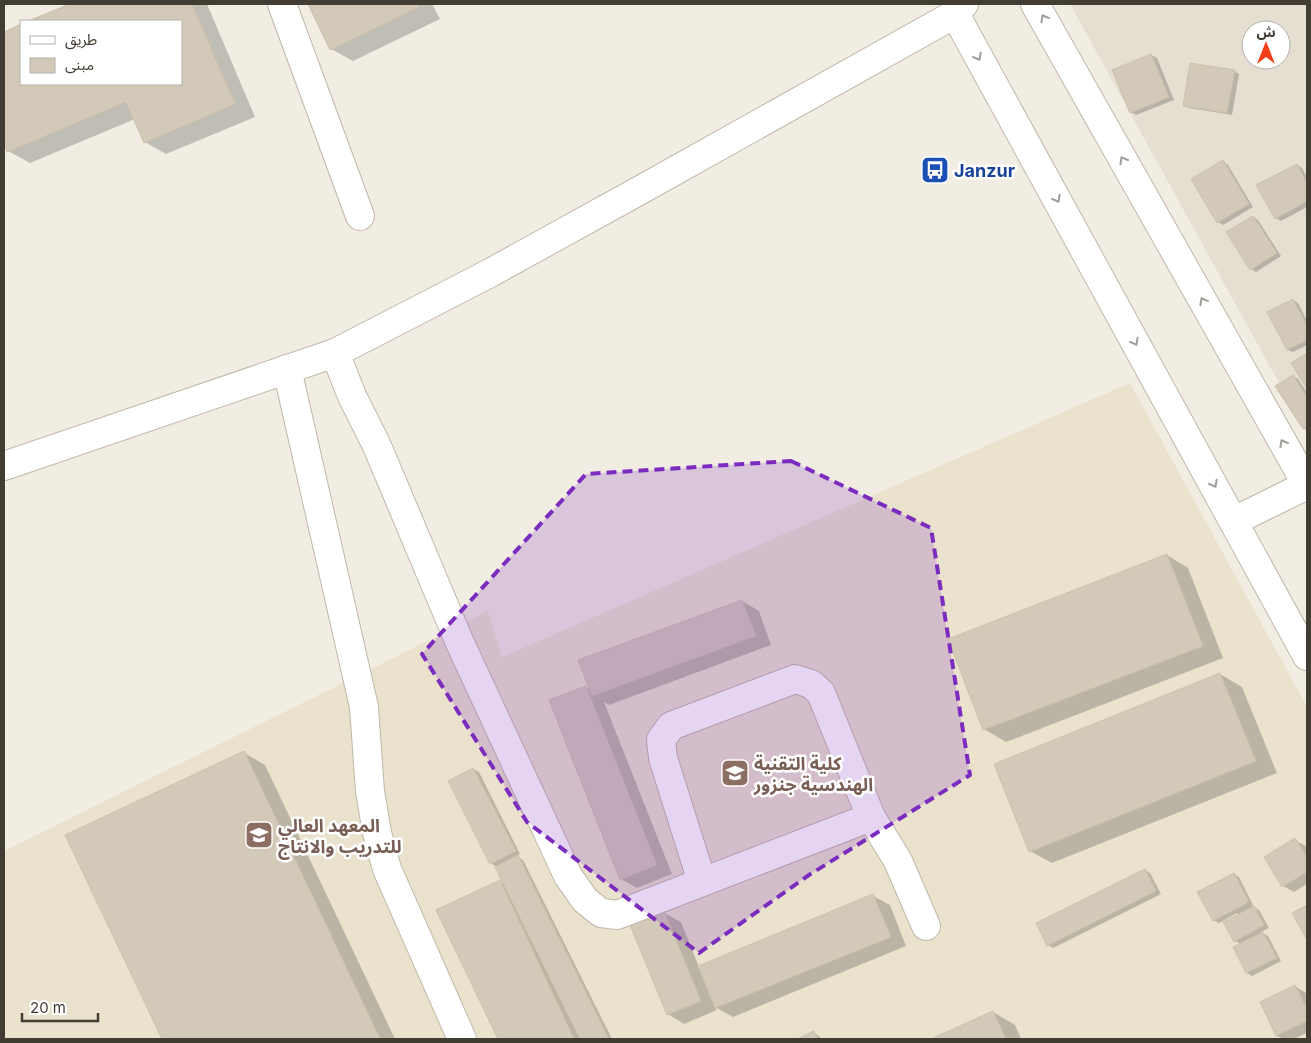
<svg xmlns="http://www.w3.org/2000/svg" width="1311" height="1043" viewBox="0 0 1311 1043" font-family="Inter,'Noto Sans Arabic',sans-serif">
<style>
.residential{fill:#e5dfd1;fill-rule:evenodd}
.education{fill:#eae2cd}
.shadow{fill:#0003}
.building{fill:#d2c9b9;stroke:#ccc1ac}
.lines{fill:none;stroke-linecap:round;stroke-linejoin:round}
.minor-casing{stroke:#bfb8a9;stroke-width:30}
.minor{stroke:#fff;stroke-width:28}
.oneway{stroke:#a09e99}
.marked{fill:#7b2cbf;fill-opacity:0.2;stroke:#7b2cbf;stroke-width:4;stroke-dasharray:10 6;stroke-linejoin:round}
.labels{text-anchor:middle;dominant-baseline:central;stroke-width:5;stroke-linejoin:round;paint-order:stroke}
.transit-label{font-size:18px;font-weight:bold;fill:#164399;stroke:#fff;text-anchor:start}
.education-label{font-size:18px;font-weight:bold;fill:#785e54;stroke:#fff;text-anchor:start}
</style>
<rect width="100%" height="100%" fill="#f1ede3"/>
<path class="residential" d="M1070,4h237v430zM1251,30h30v30h-30z"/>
<polygon class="education" points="1130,383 1307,707 1307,1039 4,1039 4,851 488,611 502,657"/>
<g class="shadow">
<polygon points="73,4 207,4 255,117 166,154 145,142 135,119 30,163 8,151 4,140 4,33 21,26 21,84 181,84 181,21 31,21"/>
<polygon points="309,4 432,4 440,19 353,61 331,49"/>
<polygon points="1151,55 1157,58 1174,100 1136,115 1131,112"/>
<polygon points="1234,71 1239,74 1232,115 1189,108 1184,105"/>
<polygon points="1223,162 1228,165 1253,207 1223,225 1218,222"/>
<polygon points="1297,165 1302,168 1307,178 1307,207 1281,221 1276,218"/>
<polygon points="1253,217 1258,220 1281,256 1256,272 1251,269"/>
<polygon points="1293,300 1298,303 1307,321 1307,345 1293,352 1288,350 1269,313"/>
<polygon points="1293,376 1298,379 1307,393 1307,430 1304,428"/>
<polygon points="1167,555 1188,568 1223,658 1006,742 984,729"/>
<polygon points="742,601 759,611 771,645 609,705 604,702 672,874 637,888 621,879 586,687 591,690"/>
<polygon points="1220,674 1242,687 1277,773 1052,863 1030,851"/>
<polygon points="244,753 265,765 395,1039 163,1039 67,836"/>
<polygon points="473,769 479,772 520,854 516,856 523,860 612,1039 499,1039 438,910 499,881 504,884 497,867 491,863"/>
<polygon points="1295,840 1307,847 1307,884 1294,892 1283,886"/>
<polygon points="1145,870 1150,873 1161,894 1053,948 1048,945"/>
<polygon points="1234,874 1239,877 1253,905 1252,906 1259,910 1269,928 1261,932 1268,936 1281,961 1252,976 1247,973 1234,948 1241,944 1235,941 1238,916 1237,913 1219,923 1213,920"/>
<polygon points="873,896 890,905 906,946 733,1017 715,1007 717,1010 684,1024 668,1014 664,913 681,922 699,967"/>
<polygon points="1295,986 1306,993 1307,995 1307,1033 1293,1039 1283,1039 1277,1036 1261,1002"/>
<polygon points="993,1012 1015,1025 1021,1039 934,1039"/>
<polygon points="814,1033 819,1036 821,1039 800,1039"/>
</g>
<g class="building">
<polygon points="70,4 192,4 235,104 144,143 126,102 7,152 4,144 4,32 21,24 21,84 181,84 181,21 28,21"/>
<polygon points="308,4 417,4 419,7 330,50"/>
<polygon points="1151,54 1169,97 1130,113 1112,70"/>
<polygon points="1190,63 1235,70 1227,113 1183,106"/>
<polygon points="1223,160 1249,204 1217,223 1191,179"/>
<polygon points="1297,164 1307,183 1307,201 1275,219 1256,185"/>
<polygon points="1253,216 1277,253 1250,270 1226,232"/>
<polygon points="1293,299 1307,326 1307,340 1287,350 1267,312"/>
<polygon points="1307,353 1307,389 1291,363"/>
<polygon points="1293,375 1307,397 1307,426 1303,429 1275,386"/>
<polygon points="1167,554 1203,646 983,730 948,639"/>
<polygon points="742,600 756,636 592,696 578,660"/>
<polygon points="1220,673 1256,761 1029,852 994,764"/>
<polygon points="586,686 657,865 620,880 549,700"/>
<polygon points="244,751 380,1039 162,1039 65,835"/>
<polygon points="473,768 516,851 490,864 448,781"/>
<polygon points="1295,838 1307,857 1307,872 1282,887 1264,857"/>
<polygon points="518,855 609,1039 580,1039 495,867"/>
<polygon points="1145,869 1156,891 1047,946 1036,923"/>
<polygon points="1234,873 1249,902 1213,921 1197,892"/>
<polygon points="500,880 574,1039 498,1039 436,910"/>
<polygon points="873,894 891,937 715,1008 698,966"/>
<polygon points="1307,905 1307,940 1292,913"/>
<polygon points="1254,906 1264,925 1234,942 1223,922"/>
<polygon points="664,911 701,1001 667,1015 630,925"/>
<polygon points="1263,932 1277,958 1246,973 1233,947"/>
<polygon points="1295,985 1307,1009 1307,1021 1276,1036 1260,1002"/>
<polygon points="993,1011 1006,1039 931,1039"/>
<polygon points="814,1031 818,1039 797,1039"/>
</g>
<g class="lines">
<defs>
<g id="minor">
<polyline points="282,4 360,216"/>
<polyline points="1035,4 1307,485"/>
<polyline points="955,14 1307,656"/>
<polyline points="335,353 352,396 377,446 460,643 568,876 585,900 601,913 617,915 871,817"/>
<polyline points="287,369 364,707 370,791 377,833 387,869 462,1039"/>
<polyline points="4,466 335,353 490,273 644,188 955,14 964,4"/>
<polyline points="1234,521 1307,485"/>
<polyline points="702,882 663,758 661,740 671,726 795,679 811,684 821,693 871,817 898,861 926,926"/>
</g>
</defs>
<use href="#minor" class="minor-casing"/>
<use href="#minor" class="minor"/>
</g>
<defs><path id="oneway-chevron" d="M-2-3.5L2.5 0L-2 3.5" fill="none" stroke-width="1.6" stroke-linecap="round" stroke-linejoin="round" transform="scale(1.25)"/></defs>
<g class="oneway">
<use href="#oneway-chevron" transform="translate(1044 18) rotate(-119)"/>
<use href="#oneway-chevron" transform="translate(978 57) rotate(61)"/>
<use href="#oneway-chevron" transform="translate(1123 160) rotate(-119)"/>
<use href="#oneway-chevron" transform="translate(1057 199) rotate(61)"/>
<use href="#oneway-chevron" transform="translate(1203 301) rotate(-119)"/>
<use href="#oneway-chevron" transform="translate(1135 342) rotate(61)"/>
<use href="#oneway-chevron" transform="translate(1283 443) rotate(-119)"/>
<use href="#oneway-chevron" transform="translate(1214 484) rotate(61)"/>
</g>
<path class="marked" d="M791,461l140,67 39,247 -161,100 -110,78 -172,-131 -105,-168 164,-180z"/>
<defs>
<symbol id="bus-square" viewBox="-11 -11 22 22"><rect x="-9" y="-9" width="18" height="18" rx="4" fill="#1a4fb4" stroke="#fff"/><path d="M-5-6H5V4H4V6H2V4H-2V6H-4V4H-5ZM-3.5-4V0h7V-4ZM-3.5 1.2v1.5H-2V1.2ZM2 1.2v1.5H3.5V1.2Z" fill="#fff"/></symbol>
<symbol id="university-square" viewBox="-11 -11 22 22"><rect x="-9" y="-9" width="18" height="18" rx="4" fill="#8d6e63" stroke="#fff"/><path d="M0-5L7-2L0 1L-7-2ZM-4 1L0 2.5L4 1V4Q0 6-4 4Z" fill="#fff"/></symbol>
</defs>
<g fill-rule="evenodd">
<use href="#bus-square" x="919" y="154" width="32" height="32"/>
<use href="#university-square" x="719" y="757" width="32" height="32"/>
<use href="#university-square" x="243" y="819" width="32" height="32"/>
</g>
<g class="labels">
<g class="transit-label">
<text x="954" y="170">Janzur</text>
</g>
<g class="education-label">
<text x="754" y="763">كلية التقنية<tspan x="754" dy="21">الهندسية جنزور</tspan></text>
<text x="278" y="825">المعهد العالي<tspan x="278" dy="21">للتدريب والانتاج</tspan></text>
</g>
</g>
<rect width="1311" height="1043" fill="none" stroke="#423d33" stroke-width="10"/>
<rect x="20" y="20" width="162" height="65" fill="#ffffff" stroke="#b3b1ad"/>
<rect x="30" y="36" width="25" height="8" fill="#ffffff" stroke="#b3b1ad"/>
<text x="65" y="45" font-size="15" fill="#423d33">طريق</text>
<rect x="30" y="58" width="25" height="15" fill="#d2c9b9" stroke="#b3b1ad"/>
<text x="65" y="70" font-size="15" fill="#423d33">مبنى</text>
<g transform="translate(1266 45)"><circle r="24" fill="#ffffff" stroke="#b3b1ad"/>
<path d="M0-4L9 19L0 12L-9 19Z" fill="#f33f18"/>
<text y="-8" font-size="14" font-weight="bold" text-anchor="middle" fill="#423d33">ش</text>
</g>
<path d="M22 1013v8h76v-8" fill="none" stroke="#423d33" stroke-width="2.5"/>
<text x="30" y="1013" font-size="15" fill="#423d33" stroke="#ffffff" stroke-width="4" paint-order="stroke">20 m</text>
</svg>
